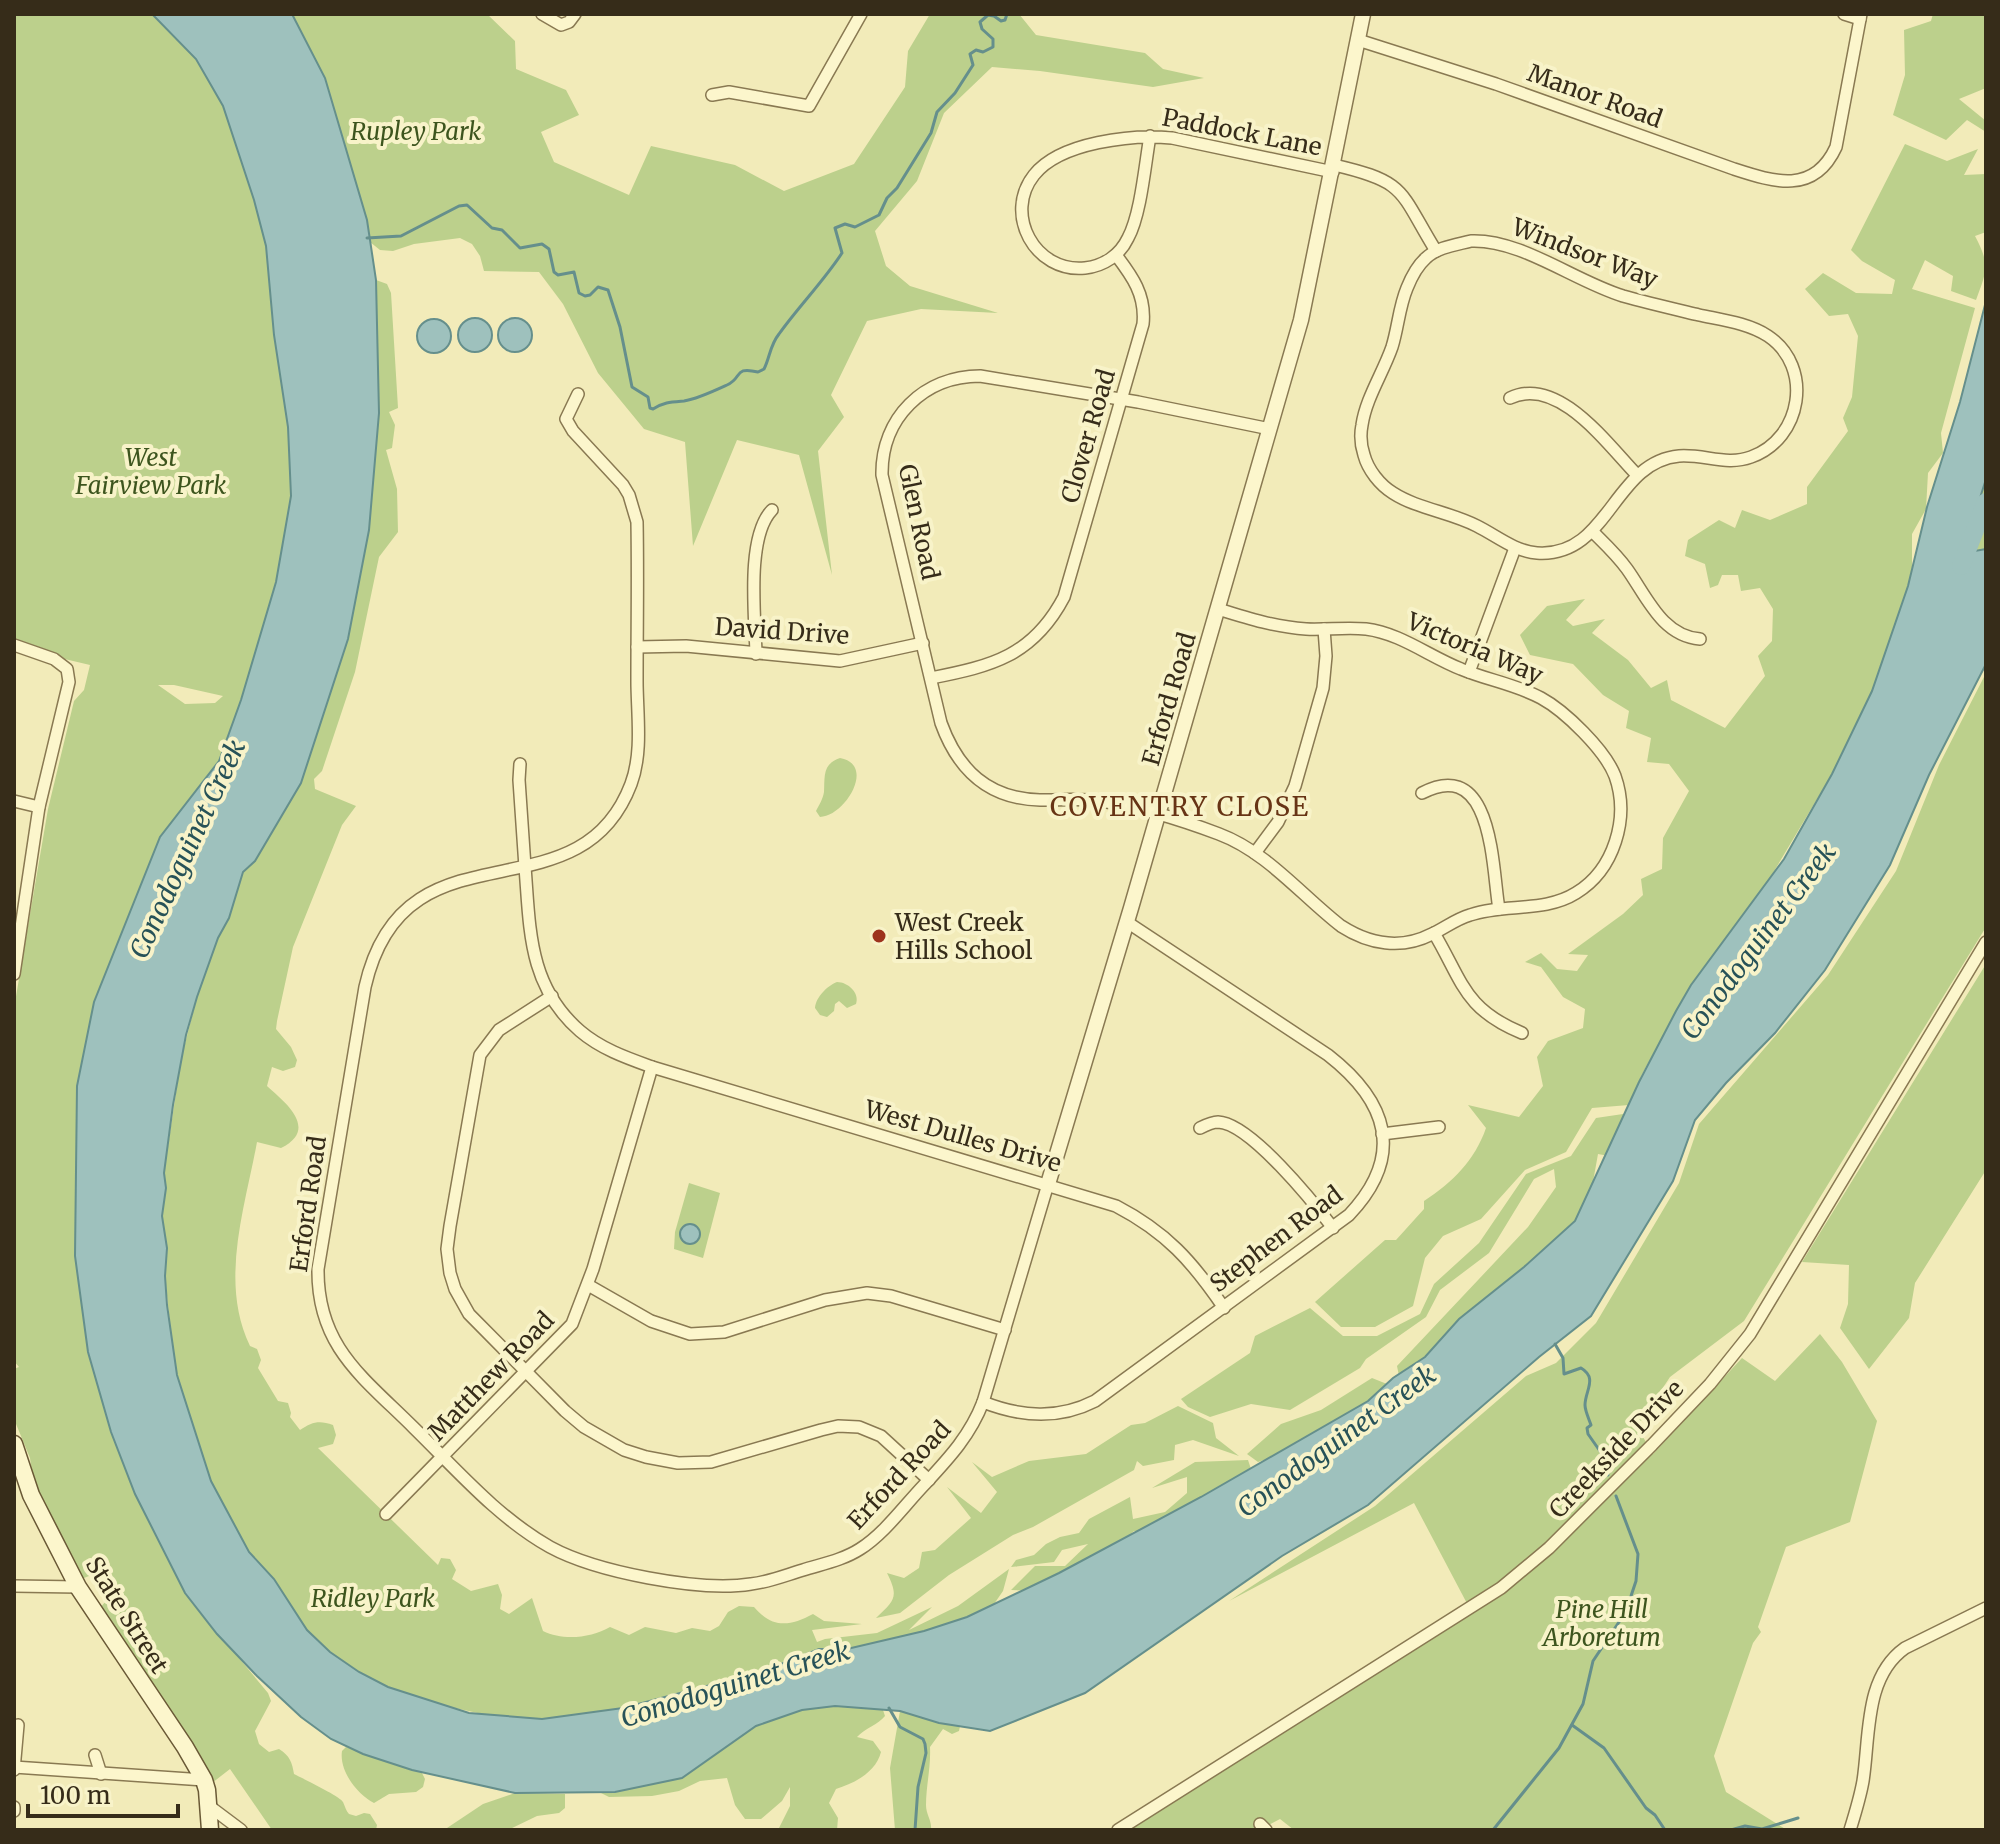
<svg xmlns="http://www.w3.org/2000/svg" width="2000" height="1844" viewBox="0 0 2000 1844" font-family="Merriweather,serif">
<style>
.green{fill:#bcd08c;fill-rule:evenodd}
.water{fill:#9ec1bd;stroke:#658f8c;stroke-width:2}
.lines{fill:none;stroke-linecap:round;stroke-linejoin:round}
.stream{stroke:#658f8c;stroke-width:3}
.river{stroke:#9ec1bd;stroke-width:18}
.minor-casing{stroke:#897952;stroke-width:14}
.tertiary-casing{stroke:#897952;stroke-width:17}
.secondary-casing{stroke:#6a5936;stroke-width:19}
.minor{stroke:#fcf6cc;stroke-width:11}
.tertiary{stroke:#fcf6cc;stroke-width:14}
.secondary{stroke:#fcf6cc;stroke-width:16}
.poi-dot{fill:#9d331d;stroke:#f8f3c9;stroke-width:3}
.labels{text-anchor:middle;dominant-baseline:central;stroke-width:8;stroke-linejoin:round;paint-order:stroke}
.street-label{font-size:24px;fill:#362c19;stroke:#f8f3c9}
.park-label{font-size:24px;font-style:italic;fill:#3d551e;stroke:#f8f3c9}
.poi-label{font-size:24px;fill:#362c19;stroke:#f8f3c9;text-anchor:start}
.neighbourhood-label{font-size:26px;letter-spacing:2px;fill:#673415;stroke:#f8f3c9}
.water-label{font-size:26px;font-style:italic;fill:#275258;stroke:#f8f3c9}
</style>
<rect width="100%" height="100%" fill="#f2ebb9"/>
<g class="green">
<path d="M14,14h138l44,45 27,47 31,94 12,46 8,89 14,92 3,69 -15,86 -35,118 -22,61 -59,76 -66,165 -17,84 -2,170 13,96 23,80 24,62 50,99 83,100 3,8 -16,30 4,13 10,8 10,-3c11,7 13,13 15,25 8,4 47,23 49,28 2,4 3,9 6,12l7,2 8,-3 6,1 7,11 -1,5h-104l-42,-61 -18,14 -114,-173 8,-9 -12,-27 -15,6 -44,-87 -5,-35 -16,-39v-50l5,-2 -5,-6v-353l34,-199 26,-108 10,-11 6,-25 -76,-18zM158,685h16l49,11 -8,7 -30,1z"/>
<polygon points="292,14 487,14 515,41 516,69 566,90 579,115 541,132 554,162 629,195 651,146 735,165 784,191 854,164 905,87 908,51 930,14 1019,14 1036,35 1145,53 1163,69 1204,78 1153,87 1040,71 992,67 944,113 917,181 875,231 886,266 910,286 998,313 921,309 867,321 831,395 844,417 818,451 832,575 799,455 737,440 693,546 685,442 644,429 598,373 563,304 539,272 484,271 480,256 472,244 460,238 414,244 393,251 380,250 370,242 367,220 325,78"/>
<polygon points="1933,14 1986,14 1986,88 1959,99 1986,121 1986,132 1967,120 1946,140 1893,115 1905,75 1904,30 1931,21"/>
<path d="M1905,144l42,17 31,-12 -14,26 22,-1v58l-11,4c15,28 12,35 1,64l-25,-9 2,-15 -28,-16 -13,29 63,19 -34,125 2,20 -15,20 -2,36 -14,25v33l-4,19 -36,105 -40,83 -71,119 -70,92 -50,91 -12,29 -37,3 -26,44 -41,18 -44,49 -38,17 -18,22 -12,48 -38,21h-34l-26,-25 70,-62h11l28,-31v-8c28,-18 51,-41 62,-73l-18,-23 51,12 24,-31 -6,-29 11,-16 35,-13 2,-19 -22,-12 -22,-30 -16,-5 16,-9 16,16 20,2 11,-16 -20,-1 55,-40 20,-19 -2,-16 21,-10 1,-31 26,-47 -20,-27 -22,-2 4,-24 -25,-10 3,-17 -26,-16 -30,-31 -43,-9 -10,-20 27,-29 38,-7 -19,21 7,6 32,-7 -13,14 36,27 23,28 16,-8 4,20 54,28 40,-52 -7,-20 14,-15 1,-32 -13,-21 -19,3 -3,-16h-16l-4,10 -8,3 -5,-24 -20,-8 3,-16 31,-20 16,8 7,-18 28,10 37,-16v-17l41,-56 -5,-13 9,-21 6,-61 -10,-22 -19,2 -24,-27 18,-16 33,20 36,1 3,-14 -33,-19 -11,-11z"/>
<path d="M376,280l11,4 4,9 7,115 -9,4 6,13 -3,23 -6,2 11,39 1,43 -19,25 -24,115 -33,99 -8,8 1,10 41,17 -14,19 -49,122 -16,74 -1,8 15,18 6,13 -2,7 -12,4 -11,-4 -5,19c19,17 52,43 14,62l-24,-6c-12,66 -38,140 -7,204l7,3 4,11 -3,8 20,33 10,2 3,10 -1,4 10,13c12,-8 19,-10 33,-5l3,10 -3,9 -15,4 120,117 3,-7 9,1 6,11 -4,9 19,12 27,-7 4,11 -2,14 9,5 23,-16 11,33c20,10 48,7 67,-4l19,8 16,-8 31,6 16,-5 18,3 9,-5 9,-14 11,-6 15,1c18,21 35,20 59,7l11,7 38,3 -50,6 5,12 8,-3 52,-6 55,-26 -23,23 49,-24 51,-37 -6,22 -9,13 -27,13 -43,14 -77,18h-28l-59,23 -137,36 -81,11 -41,-1 -65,-14 -48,-17 -29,-15 -29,-20 -23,-22 -33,-51 -25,-27 -24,-41 -14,-30 -20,-57 -17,-61 -9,-87 2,-28 -5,-32 4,-28 -2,-15 17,-114 16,-62 21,-59 11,-20 14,-46 12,-11 46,-78 47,-144 21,-109 10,-117z"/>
<polygon points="1986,479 1986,549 1975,551 1966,542"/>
<polygon points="1986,673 1986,927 1744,1321 1670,1377 1637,1427 1653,1454 1742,1358 1775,1381 1820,1334 1842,1362 1877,1421 1850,1522 1786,1547 1758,1627 1761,1632 1753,1643 1714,1756 1726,1792 1787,1830 1294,1830 1280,1819 1259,1830 1122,1830 1471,1611 1414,1503 1229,1601 1375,1506 1526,1376 1556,1363 1596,1323 1679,1183 1699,1124 1828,975 1896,871 1939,765"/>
<path d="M840,758c37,7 4,59 -20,59l-4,-6c3,-6 7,-12 8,-19 1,-15 -2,-28 16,-34z"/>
<polygon points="1986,964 1986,1170 1915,1283 1909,1318 1869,1369 1840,1328 1848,1304 1849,1265 1802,1262"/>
<path d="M837,982c11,0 23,11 19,22l-9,4 -8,-7 -4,3 -1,7 -7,6 -7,-2 -5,-7c1,-11 12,-22 22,-26z"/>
<polygon points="1623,1114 1623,1127 1609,1156 1598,1154 1591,1193 1578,1221 1400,1381 1397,1366 1528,1227 1556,1187 1554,1169 1534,1179 1489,1253 1440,1290 1426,1317 1366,1359 1360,1368 1290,1410 1251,1404 1210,1417 1188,1407 1181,1399 1250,1353 1255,1336 1310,1308 1343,1336 1377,1336 1420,1314 1434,1284 1479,1243 1526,1174 1571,1156 1596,1118"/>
<polygon points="689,1183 720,1193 703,1258 674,1249 675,1232"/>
<path d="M1372,1378l15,6c-36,35 -82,62 -129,78l-11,-8 34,-30 40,-14z"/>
<path d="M1178,1406l35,17 3,15 23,18 -46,-16 -18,5 -1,15 -31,6 -6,-5 -3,9 -101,57 -20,8 -64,40 -49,38 -24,5c19,-18 23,-21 11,-45l17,5 15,-10 3,-16 13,-2 36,-32 -24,-31 34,26 16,-21 -25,-30 20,15 37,-16 57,-7 45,-29 14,-2z"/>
<polygon points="1248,1460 1251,1469 1149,1534 1134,1531 1094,1566 1032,1591 1011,1590 1035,1566 1065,1566 1088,1544 1062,1550 1054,1562 1011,1567 1016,1560 1034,1555 1046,1544 1060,1537 1079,1533 1089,1519 1130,1497 1133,1519 1165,1512 1187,1493 1187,1477 1152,1488 1195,1462"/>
<path d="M835,1706l48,4 2,6c-7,9 -20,12 -28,21l16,4 8,11c-5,20 -26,31 -45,37l-7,14 9,15 -1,12h-59l12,-24v-19l-8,14 -21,18h-16l-10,-14 -8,-27 -27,3 -21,10 -27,5 -43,1 -8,-4 81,-15 74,-52 46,-16z"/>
<path d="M900,1711l60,15 -1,5 -7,3 -9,-5 -13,18c1,20 -4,39 -4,58 0,10 6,15 5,25h-36l-5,-62z"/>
<path d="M346,1747l76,26 3,6 -2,8 -7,5 -27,2 -15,9c-17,-9 -35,-32 -32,-52z"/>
<polygon points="515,1793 565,1794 565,1808 559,1813 537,1816 508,1830 444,1830 483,1804"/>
</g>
<g class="water">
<polygon points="152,14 292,14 325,78 367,220 376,280 379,413 369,530 348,639 301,783 255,861 243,872 229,918 218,938 197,997 186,1035 173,1105 164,1173 166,1188 162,1216 167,1248 165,1276 167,1305 177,1375 211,1481 249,1552 274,1579 307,1630 330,1652 359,1672 388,1687 469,1713 542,1719 623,1708 760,1672 819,1649 847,1649 924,1631 967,1617 1059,1573 1201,1497 1368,1401 1393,1378 1425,1357 1459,1319 1524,1267 1575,1221 1639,1082 1676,1011 1691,985 1784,859 1832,774 1872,691 1908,586 1927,507 1960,402 1986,301 1986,479 1966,542 1975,551 1986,549 1986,664 1929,775 1890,865 1825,970 1775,1033 1726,1083 1695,1120 1673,1181 1591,1316 1539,1357 1368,1505 1282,1556 1085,1693 990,1731 939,1723 900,1711 835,1706 802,1710 756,1726 682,1778 615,1792 515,1793 412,1770 363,1754 331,1739 301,1717 257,1676 217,1634 185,1593 135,1494 111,1432 88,1352 75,1256 77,1086 94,1002 160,837 219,761 241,700 276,582 291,496 288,427 274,335 266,246 254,200 223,106 196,59"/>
<circle cx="475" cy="335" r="17"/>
<circle cx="515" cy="335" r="17"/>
<circle cx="434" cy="336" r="17"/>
<circle cx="690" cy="1234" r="10"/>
</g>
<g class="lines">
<g class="stream">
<path d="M367,238l34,-2 58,-30 8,-1 25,23 10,2 18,18 22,-4 7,5 5,23 4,3 16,-3 5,21 6,3 5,-1 8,-8 10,3 12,37 12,60 16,10 2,11 3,1c11,-7 18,-7 31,-8 13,-2 30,-10 43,-16 16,-7 6,-19 31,-13l6,-3c6,-12 6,-24 15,-35 20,-28 44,-52 63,-81l-7,-25 10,-4 10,3 24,-12 8,-17 10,-10 34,-55 6,-21 18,-19 18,-28 -3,-11 6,-4 7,2 10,-5v-8l-11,-10 -2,-7 8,-7 6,1 7,5 4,-1 2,-6"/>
<path d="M1555,1344l8,14 1,16 17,-6c17,10 4,23 4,37 0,6 4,14 6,20l-4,3 1,6 14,20 6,21"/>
<polyline points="889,1708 900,1727 923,1739 925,1744 926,1753 918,1787 915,1830"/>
<polyline points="1572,1725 1604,1748 1646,1808 1655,1815 1665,1830"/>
<polyline points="1493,1830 1559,1748 1583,1704 1593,1661 1621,1619 1631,1596 1636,1581 1638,1554 1616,1496"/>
<polyline points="1731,1830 1745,1826 1762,1829 1798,1818"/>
</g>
<polyline class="river" points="1961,566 1986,502"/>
<defs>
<g id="minor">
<polyline points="542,14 561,25 569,22 575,14"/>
<polyline points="1844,14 1860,19"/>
<path d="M1358,40l138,44 238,85c40,13 80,26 102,-22l25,-133"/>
<polyline points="712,95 729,92 809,106 861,14"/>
<path d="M1150,136c-5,28 -9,78 -22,102 -8,17 -24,28 -43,30 -50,5 -82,-54 -51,-93 26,-33 99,-41 138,-37l161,34"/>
<path d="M1334,165c74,17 65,26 102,86"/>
<path d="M1471,241c50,-2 103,40 152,55 25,7 51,13 76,19 23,5 49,8 69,21 46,31 34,103 -17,121 -24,9 -47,-3 -72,-1 -66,6 -70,102 -142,97 -23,-2 -40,-17 -60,-27 -27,-14 -59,-17 -84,-33 -13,-8 -25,-23 -29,-38 -3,-9 -4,-20 -2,-30 4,-27 21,-52 30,-78 6,-19 7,-40 15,-59 4,-10 11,-23 19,-30 12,-11 29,-13 45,-17z"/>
<path d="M578,394l-12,25 7,12 50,54 6,10 8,27c1,53 0,106 0,159 0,33 6,71 -6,103 -53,140 -227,30 -266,203l-47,282c-1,78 46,109 96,159 43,42 83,89 136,119 46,25 149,45 201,37 18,-2 35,-9 52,-14 19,-6 40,-10 57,-21 24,-15 44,-43 64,-64 24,-26 46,-49 59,-83l65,-218"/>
<path d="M1510,398c48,-23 97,46 127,77"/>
<path d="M1593,532c12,12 24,23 34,37 20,28 35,67 73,70"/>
<path d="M1218,609c29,9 57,18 88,20 20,1 40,-2 60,0 34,4 64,28 95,40 26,11 54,15 80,29 24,13 64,52 74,78 15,42 -1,94 -39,117 -32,20 -72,10 -106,22 -14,4 -25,13 -38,19 -31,16 -63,10 -91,-8 -40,-31 -74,-74 -122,-92 -37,-14 -79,-27 -118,-33 -20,-3 -40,-1 -61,-1 -52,-1 -82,-30 -99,-77l-59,-248c-1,-57 42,-99 98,-99l158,26 132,27"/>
<polyline points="14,645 54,659 67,669 69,682 39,807 14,974"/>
<polyline points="637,647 686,646 840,661 923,643"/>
<path d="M756,654c-1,-39 -10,-117 16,-144"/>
<polyline points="1469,672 1515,548"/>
<path d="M931,678c61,-12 102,-22 133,-81l79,-273c3,-29 -11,-48 -27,-69"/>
<path d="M520,764l-1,16c2,29 4,58 6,87 5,62 3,119 55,164 21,18 47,27 72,36l464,139c50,26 76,55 108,102"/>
<path d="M1422,793c72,-38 70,77 77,116"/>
<polyline points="14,801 39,807"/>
<polyline points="1255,853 1278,822 1295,786 1323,688 1326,656 1324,629"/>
<path d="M1434,933c29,49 30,76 88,100"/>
<polyline points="552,996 499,1030 480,1055 450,1226 447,1249 450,1273 455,1289 469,1314 565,1411 584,1427 624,1450 646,1457 678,1463 711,1462 821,1430 838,1426 859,1427 881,1436 929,1480"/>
<path d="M1200,1128c4,-2 12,-6 18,-6 32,1 96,81 115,106"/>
<polyline points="1382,1134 1439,1127"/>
<polyline points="588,1285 651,1321 690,1334 724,1332 825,1300 867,1293 891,1296 1005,1330"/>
<path d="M983,1402c38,15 75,18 112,-1l254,-186c57,-60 38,-114 -21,-160l-201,-133"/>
<polyline points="386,1514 572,1324 593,1269 652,1067"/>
<polyline points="14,1586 78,1587"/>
<polyline points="95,1755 101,1774"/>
<polyline points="14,1767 204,1780"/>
<polyline points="14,1770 18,1725"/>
<polyline points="209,1806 241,1830"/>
<polyline points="14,1807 14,1811"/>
<polyline points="1260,1824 1266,1830"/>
<polyline points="1118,1830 1501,1588 1549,1548 1652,1445 1710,1384 1750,1334 1986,942"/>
<path d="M1850,1830c5,-16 10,-32 13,-49 7,-45 1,-104 42,-133l81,-40"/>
</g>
<polyline id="tertiary" points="1048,1184 1131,908 1301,320 1363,14"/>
<polyline id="secondary" points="14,1444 31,1495 78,1587 185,1747 204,1780 207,1790 210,1830"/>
</defs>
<use href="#minor" class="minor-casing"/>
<use href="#tertiary" class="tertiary-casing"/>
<use href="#secondary" class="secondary-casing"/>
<use href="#minor" class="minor"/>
<use href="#tertiary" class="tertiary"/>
<use href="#secondary" class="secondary"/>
</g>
<circle class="poi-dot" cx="879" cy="936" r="8"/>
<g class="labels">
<g class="street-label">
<text transform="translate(1595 96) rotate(20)">Manor Road</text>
<text transform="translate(1242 132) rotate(11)">Paddock Lane</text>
<text transform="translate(1585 253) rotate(21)">Windsor Way</text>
<text transform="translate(1088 436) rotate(-74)">Clover Road</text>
<text transform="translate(919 522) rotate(78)">Glen Road</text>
<text transform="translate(782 631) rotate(4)">David Drive</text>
<text transform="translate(1475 648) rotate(23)">Victoria Way</text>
<text transform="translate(1169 699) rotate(-74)">Erford Road</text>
<text transform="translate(963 1136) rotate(16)">West Dulles Drive</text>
<text transform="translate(308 1204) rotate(-82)">Erford Road</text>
<text transform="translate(1276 1239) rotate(-37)">Stephen Road</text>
<text transform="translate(491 1376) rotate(-46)">Matthew Road</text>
<text transform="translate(1616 1449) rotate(-46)">Creekside Drive</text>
<text transform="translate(899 1475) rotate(-47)">Erford Road</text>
<text transform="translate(127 1615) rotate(58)">State Street</text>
</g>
<g class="park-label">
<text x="416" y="131">Rupley Park</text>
<text x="151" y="457">West<tspan x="151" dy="28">Fairview Park</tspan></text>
<text x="373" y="1598">Ridley Park</text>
<text x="1602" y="1609">Pine Hill<tspan x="1602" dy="28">Arboretum</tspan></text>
</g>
<g class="poi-label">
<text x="895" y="922">West Creek<tspan x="895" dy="28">Hills School</tspan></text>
</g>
<g class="neighbourhood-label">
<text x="1180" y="806">COVENTRY CLOSE</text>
</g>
<g class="water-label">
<text transform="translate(187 849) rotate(-65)">Conodoguinet Creek</text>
<text transform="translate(1758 941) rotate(-53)">Conodoguinet Creek</text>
<text transform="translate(1336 1441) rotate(-36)">Conodoguinet Creek</text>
<text transform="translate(735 1684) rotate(-17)">Conodoguinet Creek</text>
</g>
</g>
<rect width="2000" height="1844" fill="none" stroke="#362c19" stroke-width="32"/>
<path d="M28 1804v12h150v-12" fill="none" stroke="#362c19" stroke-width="4"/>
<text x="40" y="1804" font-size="24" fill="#362c19" stroke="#f8f3c9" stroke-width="6" paint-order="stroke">100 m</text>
</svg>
